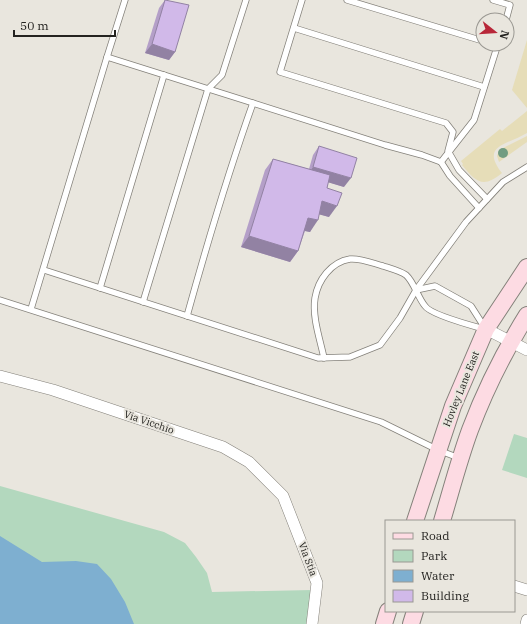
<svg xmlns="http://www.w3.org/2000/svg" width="527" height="624" viewBox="0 0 527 624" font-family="'IBM Plex Serif',serif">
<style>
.green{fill:#b3d8be}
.sand{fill:#e6ddb8}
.water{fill:#7eafd0}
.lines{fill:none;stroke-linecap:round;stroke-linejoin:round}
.service-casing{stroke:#84817a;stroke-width:7}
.minor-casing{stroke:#84817a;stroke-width:12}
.secondary-casing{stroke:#84817a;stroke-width:18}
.service{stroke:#fff;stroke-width:5.5}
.minor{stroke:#fff;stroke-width:11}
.secondary{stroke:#fddbe3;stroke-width:16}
.tree{fill:#719c81}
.wall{fill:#b49fc8}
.shaded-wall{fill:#9282a3}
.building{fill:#d1b9e9;stroke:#9282a3}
.labels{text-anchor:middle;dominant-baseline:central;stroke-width:4;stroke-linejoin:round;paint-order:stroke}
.street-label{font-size:10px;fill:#242320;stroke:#e9e6de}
</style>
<rect width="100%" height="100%" fill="#e9e6de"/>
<g class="green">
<polygon points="514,434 527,438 527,478 502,470"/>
<polygon points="0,486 164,532 185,543 196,557 207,573 212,592 312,590 308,624 0,624"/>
</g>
<g class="sand">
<polygon points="527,40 527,108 512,90"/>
<path d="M527,111v22c-20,12 -47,12 -25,40 -19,16 -26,9 -40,-8l1,-1 -2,-3 39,-32 2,2z"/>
<polygon points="527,136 527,142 499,162 497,156 499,150"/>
</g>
<polygon class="water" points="0,536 42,562 76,561 97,564 111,579 125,602 134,624 0,624"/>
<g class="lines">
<defs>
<g id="service">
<polyline points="302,0 280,72 446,123 453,132 448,151 459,170 487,199"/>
<polyline points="347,0 483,41"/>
<polyline points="493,0 510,5 506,20"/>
<polyline points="294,28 484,87"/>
<polyline points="107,57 125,0"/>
<polyline points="441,162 474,120 498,44"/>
<polyline points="44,270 318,358 350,357 380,345 400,318 416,290 466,222 503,182 527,167"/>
<polyline points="100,288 164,75"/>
<polyline points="416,290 435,286 471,306 485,328"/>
<polyline points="0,300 381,422 438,450 459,458"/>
<polyline points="143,302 208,89 222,75 246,0"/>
<polyline points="31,309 107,57 253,103"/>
<path d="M187,316c20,-72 41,-143 66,-213l132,42 37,10 19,7 9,14 29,32"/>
<path d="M324,358c-4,-19 -12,-41 -9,-60 3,-18 16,-36 35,-39 11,-1 22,4 33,7 6,2 17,5 23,9 8,7 12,23 19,31 5,8 48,20 59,23"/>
</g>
<g id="minor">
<polyline points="486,329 527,350"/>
<polyline points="0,376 53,390 223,447 249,462 283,496 317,583 312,624"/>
<polyline points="514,586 527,590"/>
<polyline points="526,624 527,620"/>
</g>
<g id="secondary">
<polyline points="415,521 453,406 486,329 527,267"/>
<path d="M442,521c9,-30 17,-61 28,-91 15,-40 34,-78 57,-115"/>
<polyline points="384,624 388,611"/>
<polyline points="411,624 415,611"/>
</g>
</defs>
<use href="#service" class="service-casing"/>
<use href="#minor" class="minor-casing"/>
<use href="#secondary" class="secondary-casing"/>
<use href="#service" class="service"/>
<use href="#minor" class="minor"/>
<use href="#secondary" class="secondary"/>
</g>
<circle class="tree" cx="503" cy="153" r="5"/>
<g class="wall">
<polygon points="165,0 175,52 169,60 145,53 159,8"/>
<polygon points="319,146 344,187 328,182 327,188 329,217 319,214 310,232 305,231 298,251 290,262 241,247 265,170 273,159 309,169 313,155"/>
</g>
<g class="shaded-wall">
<polygon points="152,44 175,52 169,60 145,53"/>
<polygon points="313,167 351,178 344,187 307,176"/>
<polygon points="322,201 337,206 329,217 314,213"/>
<polygon points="308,218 318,220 310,232 300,230"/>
<polygon points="249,236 298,251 290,262 241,247"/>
</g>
<g class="building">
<polygon points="165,0 189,5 175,52 152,44"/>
<polygon points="319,146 357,158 351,178 313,167"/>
<polygon points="273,159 330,175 327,188 342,193 337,206 322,201 318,220 308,218 298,251 249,236"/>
</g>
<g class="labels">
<g class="street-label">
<text transform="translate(461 389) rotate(-68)">Hovley Lane East</text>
<text transform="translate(149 422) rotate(19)">Via Vicchio</text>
<text transform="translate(308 559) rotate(69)">Via Stia</text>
</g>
</g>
<rect x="385" y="520" width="130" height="92" fill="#e9e6de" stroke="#9a9892"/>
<rect x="393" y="533" width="20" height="6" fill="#fddbe3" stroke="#9a9892"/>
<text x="421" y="540" font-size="12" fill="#242320">Road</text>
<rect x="393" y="550" width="20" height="12" fill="#b3d8be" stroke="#9a9892"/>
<text x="421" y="560" font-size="12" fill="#242320">Park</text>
<rect x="393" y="570" width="20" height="12" fill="#7eafd0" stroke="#9a9892"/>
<text x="421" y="580" font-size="12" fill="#242320">Water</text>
<rect x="393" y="590" width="20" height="12" fill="#d1b9e9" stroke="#9a9892"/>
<text x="421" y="600" font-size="12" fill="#242320">Building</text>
<g transform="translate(495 32) rotate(107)"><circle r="19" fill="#e9e6de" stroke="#9a9892"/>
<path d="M0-3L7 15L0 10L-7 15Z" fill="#b82739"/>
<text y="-6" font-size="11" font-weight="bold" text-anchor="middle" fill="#242320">N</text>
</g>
<path d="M14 30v6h101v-6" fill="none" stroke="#242320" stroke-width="2"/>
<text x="20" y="30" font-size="12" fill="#242320" stroke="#e9e6de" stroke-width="3" paint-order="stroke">50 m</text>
</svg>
